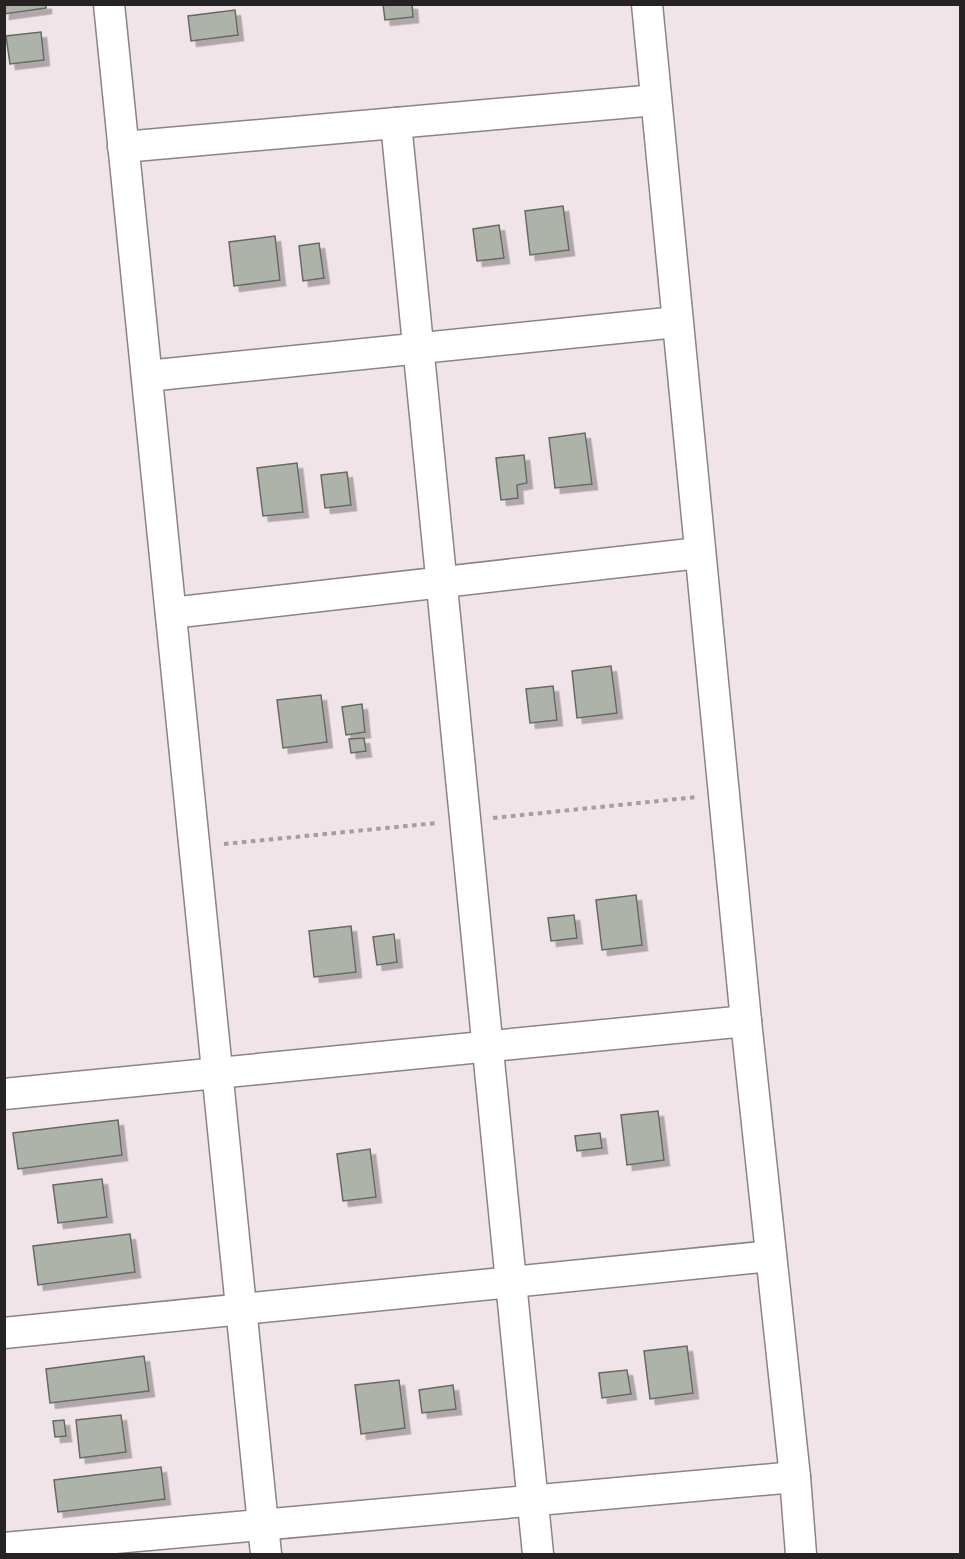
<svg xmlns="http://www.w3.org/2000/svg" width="965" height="1559" viewBox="0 0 965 1559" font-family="Quicksand,sans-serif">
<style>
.building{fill:#aeb3aa;stroke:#656a62;stroke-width:1.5;filter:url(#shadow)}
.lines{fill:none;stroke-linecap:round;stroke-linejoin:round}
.minor-casing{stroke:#8d8286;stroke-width:33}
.path{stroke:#a79da1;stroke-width:4;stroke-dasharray:4.5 4.5;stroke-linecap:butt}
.minor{stroke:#fff;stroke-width:30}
</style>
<defs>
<filter id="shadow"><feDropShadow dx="5.5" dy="5.5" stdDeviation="0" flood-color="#0004"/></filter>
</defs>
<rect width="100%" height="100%" fill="#f1e4e9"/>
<g class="building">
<polygon points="4,4 46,4 46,8 4,14"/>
<polygon points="383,4 412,4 413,17 385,20"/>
<polygon points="235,10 238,35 191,41 188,16"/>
<polygon points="41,32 44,60 10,64 6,36"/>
<polygon points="563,206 569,250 530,255 525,211"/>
<polygon points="499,225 504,258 477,261 473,229"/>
<polygon points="275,236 280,280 234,286 229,242"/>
<polygon points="319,243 324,278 303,281 299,246"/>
<polygon points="585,433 592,484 555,488 549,438"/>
<polygon points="524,455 527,483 517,485 518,498 501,500 496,458"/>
<polygon points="297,463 303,512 263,516 257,468"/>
<polygon points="347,472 351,505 325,508 321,475"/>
<polygon points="611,666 617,713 577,718 572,671"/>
<polygon points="553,686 557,720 530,723 526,689"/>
<polygon points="321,695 327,742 283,748 277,700"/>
<polygon points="362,704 365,732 346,735 342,707"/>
<polygon points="364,738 366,751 351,753 349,739"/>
<polygon points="636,895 642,945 602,950 596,900"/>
<polygon points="574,915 577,938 551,941 548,918"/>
<polygon points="351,926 356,972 314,977 309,931"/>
<polygon points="394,934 397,962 377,965 373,937"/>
<polygon points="658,1111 664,1160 627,1165 621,1115"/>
<polygon points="118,1120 122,1155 18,1169 13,1133"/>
<polygon points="600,1133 602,1148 577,1151 575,1136"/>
<polygon points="370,1149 376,1197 343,1201 337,1154"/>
<polygon points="102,1179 107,1217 58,1223 53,1185"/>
<polygon points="130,1234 135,1272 38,1285 33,1246"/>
<polygon points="687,1346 693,1393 650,1399 644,1351"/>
<polygon points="144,1356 149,1391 50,1403 46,1369"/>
<polygon points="627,1370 631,1394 602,1398 599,1373"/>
<polygon points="399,1380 405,1428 361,1434 355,1385"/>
<polygon points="453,1385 456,1409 422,1413 419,1390"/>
<polygon points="121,1415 126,1452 80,1458 76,1420"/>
<polygon points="64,1420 66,1436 55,1437 53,1421"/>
<polygon points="161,1467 165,1499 58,1512 54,1480"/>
</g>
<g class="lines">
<defs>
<g id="minor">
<polyline points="109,4 266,1554"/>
<polyline points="647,4 746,1021 795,1477 801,1554"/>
<polyline points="396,123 538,1554"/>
<polyline points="123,147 656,100"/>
<polyline points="147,376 677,322"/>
<polyline points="171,613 699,553"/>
<polyline points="4,1094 746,1021"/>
<polyline points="4,1333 771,1256"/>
<polyline points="4,1548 795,1477"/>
</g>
</defs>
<use href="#minor" class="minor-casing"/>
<g class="path">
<polyline points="493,818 697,797"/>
<polyline points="224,844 437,823"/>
</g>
<use href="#minor" class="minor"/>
</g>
<rect width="965" height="1559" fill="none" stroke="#272325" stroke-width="12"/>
</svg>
